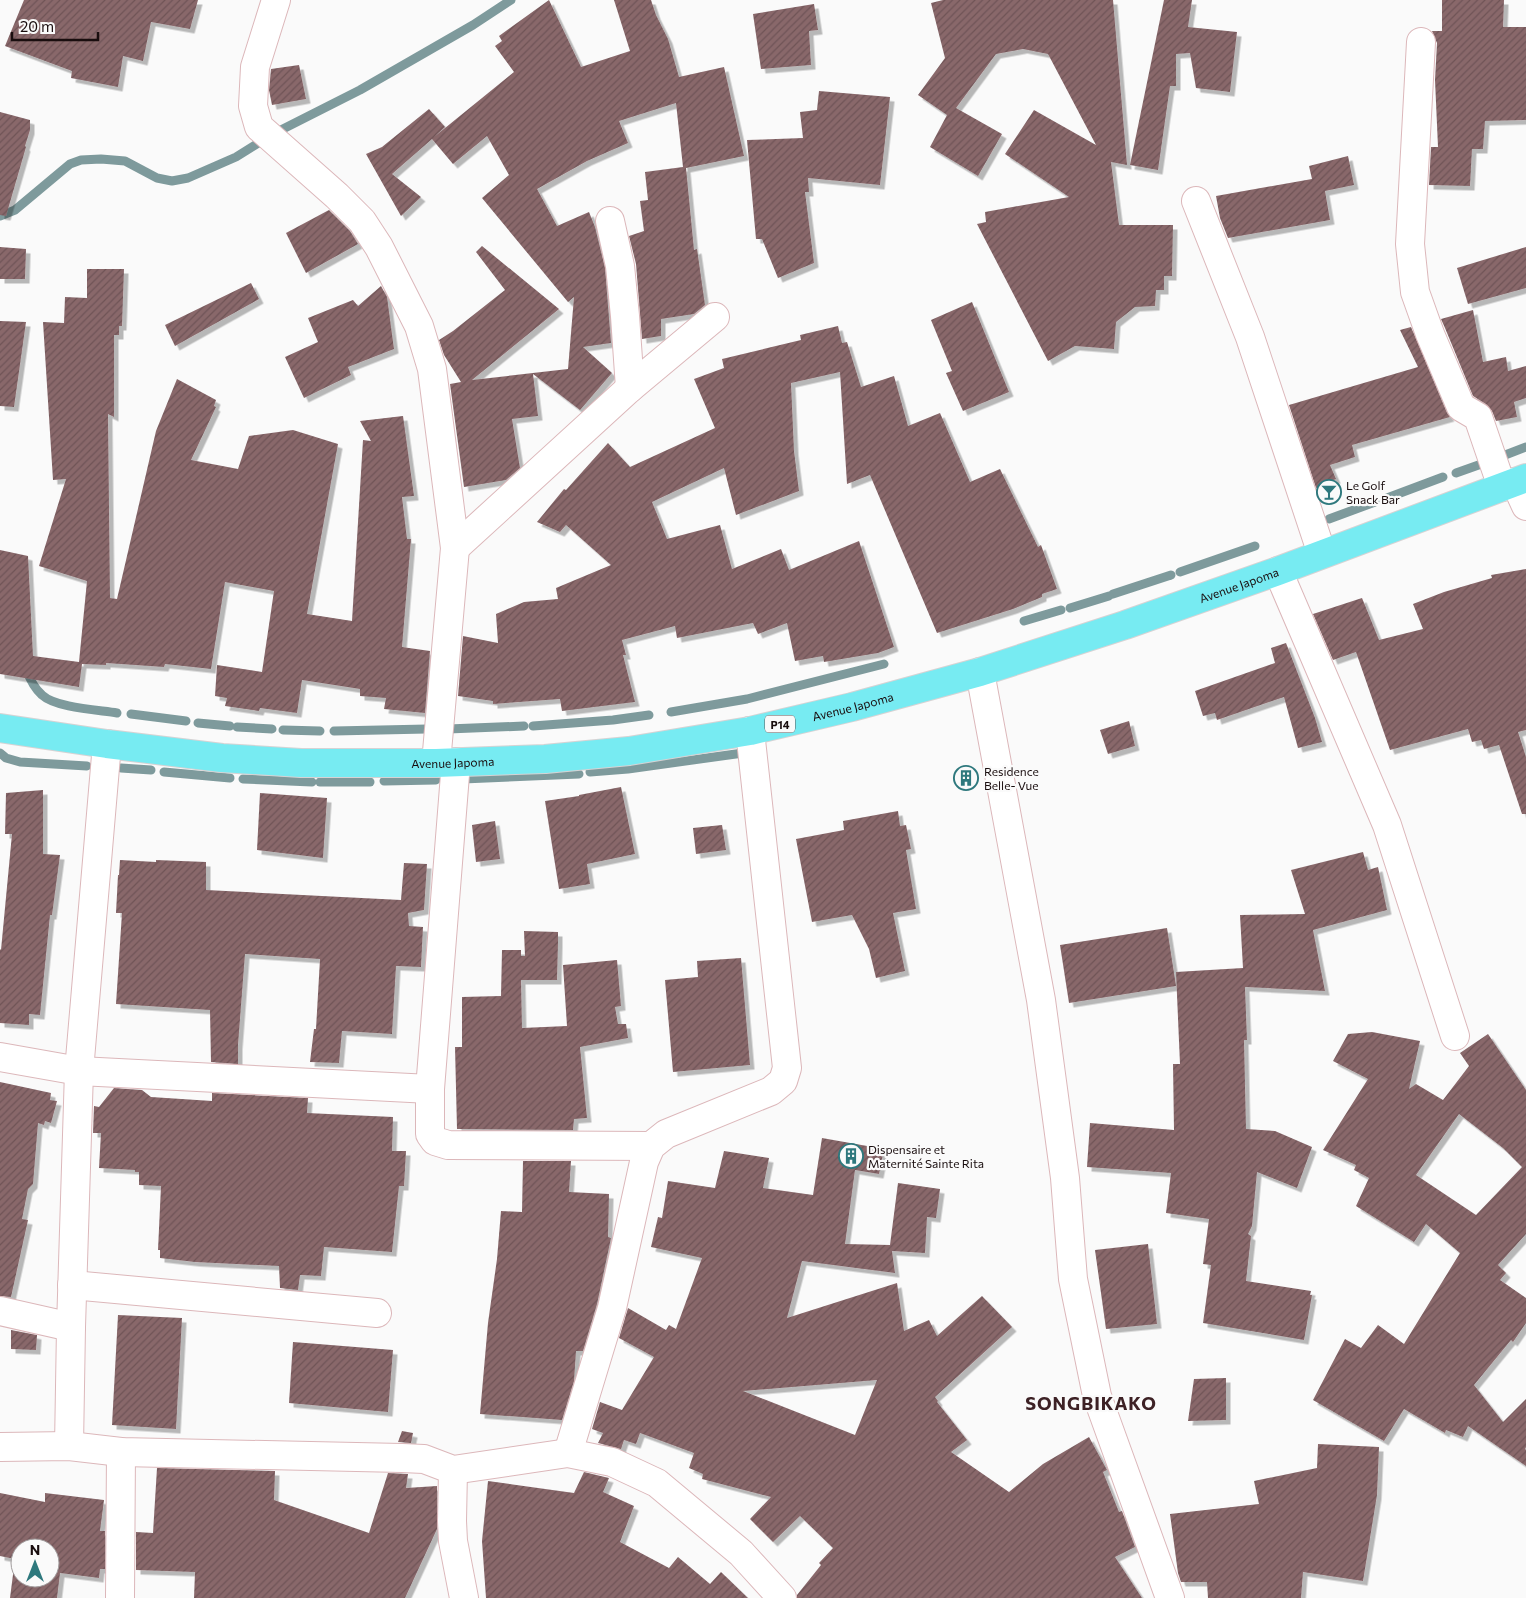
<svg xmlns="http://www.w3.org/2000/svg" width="1526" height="1598" viewBox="0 0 1526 1598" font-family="Commissioner,sans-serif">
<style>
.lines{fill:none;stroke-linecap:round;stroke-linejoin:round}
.stream{stroke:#7e9a9c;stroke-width:9}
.building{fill:url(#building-hatch);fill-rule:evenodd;filter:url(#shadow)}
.street-casing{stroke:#dcb7ba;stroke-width:30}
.primary-casing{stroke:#d6d3d4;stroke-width:30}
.street{stroke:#fff;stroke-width:28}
.primary{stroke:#77ebf2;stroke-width:28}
.labels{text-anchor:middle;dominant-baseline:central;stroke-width:4.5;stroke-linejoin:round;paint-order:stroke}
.shield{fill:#fafafa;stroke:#5c5455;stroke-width:1}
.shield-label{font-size:11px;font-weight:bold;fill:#190d0e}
.poi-label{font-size:12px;fill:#190d0e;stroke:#fafafa;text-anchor:start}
.street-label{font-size:12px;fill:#190d0e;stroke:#fafafa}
.district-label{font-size:18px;font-weight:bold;letter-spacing:1px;fill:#3d2125;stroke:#fafafa}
</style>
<defs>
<pattern id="building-hatch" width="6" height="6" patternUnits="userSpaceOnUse" patternTransform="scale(1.25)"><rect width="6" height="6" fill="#89686b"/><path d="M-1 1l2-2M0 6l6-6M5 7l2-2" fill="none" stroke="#6f5456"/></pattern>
<filter id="shadow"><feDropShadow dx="4.5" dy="4.5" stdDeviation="0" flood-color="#0004"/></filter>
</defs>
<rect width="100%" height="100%" fill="#fafafa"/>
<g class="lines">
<g class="stream">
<polyline points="0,216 15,210 70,164 81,160 101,159 125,161 157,178 172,181 188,178 236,157 273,134 360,90 473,25 511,0"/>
<polyline points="1500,457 1526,447"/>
<polyline points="1456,473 1487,462"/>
<polyline points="1387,498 1443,477"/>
<polyline points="1329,519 1375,502"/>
<polyline points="1180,572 1255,546"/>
<polyline points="1113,594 1171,575"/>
<polyline points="1070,608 1109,596"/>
<polyline points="1024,621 1061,610"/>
<path d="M26,669c3,8 9,20 16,26 14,13 57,15 75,18"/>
<polyline points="671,712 747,699 884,664"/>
<polyline points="131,714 186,721"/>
<polyline points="198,723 230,726"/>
<polyline points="533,726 613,720 649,715"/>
<polyline points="237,727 272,729"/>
<polyline points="448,729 524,726"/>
<polyline points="283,730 320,731"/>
<polyline points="334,731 427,729"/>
<polyline points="0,753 6,758 20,762 87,766"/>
<polyline points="121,768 151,770"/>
<polyline points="164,772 230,778"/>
<polyline points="590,772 628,769 743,753"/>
<polyline points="243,779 312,782"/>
<polyline points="463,779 579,774"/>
<polyline points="384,781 436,780"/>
<polyline points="320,782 370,782"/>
</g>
</g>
<g class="building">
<polygon points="24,0 198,0 190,29 151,22 143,61 123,56 118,87 71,78 72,71 5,46"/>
<polygon points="549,0 581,67 630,51 614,0 651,0 656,15 668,39 679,77 724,67 744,156 686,168 694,250 697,249 705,305 694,314 661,319 661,336 642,339 636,264 629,236 644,231 640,201 648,200 645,172 683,167 676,103 619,121 628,143 587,161 537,189 557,226 589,212 595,227 605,268 611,343 583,347 612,373 580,410 533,374 538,416 512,419 520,468 506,480 464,487 450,384 461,382 444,355 439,340 453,331 505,290 476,252 482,246 559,309 472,380 568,369 574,297 568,302 482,198 509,175 487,136 453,164 432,139 392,174 421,197 401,216 366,154 382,147 429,109 445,127 434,137 514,72 495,46 502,41 499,36"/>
<polygon points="943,0 1113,0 1127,165 1111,162 1119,225 1173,225 1172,276 1164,276 1164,290 1156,290 1155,306 1135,307 1116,322 1114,349 1075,346 1048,361 977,224 986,222 985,212 1069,197 1005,154 1034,110 1096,145 1048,54 1023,49 996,54 956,108 1002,134 978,176 930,147 947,115 918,95 945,58 931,3"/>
<polygon points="1164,0 1192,0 1188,27 1237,32 1230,92 1196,88 1190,53 1176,54 1176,86 1170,86 1158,170 1130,165"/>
<polygon points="1442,0 1504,0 1503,27 1526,27 1526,120 1485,121 1483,149 1472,149 1470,186 1429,185 1431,147 1438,147 1435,80 1437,43 1432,31 1442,31"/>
<polygon points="814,4 818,30 809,31 811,65 761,69 753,14"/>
<polygon points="299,65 306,99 272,105 269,90 271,69"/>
<polygon points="819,91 890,97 880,185 808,178 809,192 805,192 814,263 778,278 762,239 756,239 747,140 803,138 800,112 817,110"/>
<polygon points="0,112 30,120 30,130 25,146 26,147 6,216 0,215"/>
<polygon points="1348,156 1354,185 1325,191 1330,220 1228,238 1220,218 1216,196 1312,179 1309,166"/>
<polygon points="329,210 350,231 358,244 306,273 286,233"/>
<polygon points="0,247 26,249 25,279 0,279"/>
<polygon points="1526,247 1526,288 1468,304 1457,268"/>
<polygon points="87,269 124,269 122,326 119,326 119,335 114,335 114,417 108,414 110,598 117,599 156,431 177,379 216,400 214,406 216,407 191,460 238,469 249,436 293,430 338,444 307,614 352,621 363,440 371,441 360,421 403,416 414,496 402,497 407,539 411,539 402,647 430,651 425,713 384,709 386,698 360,696 360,689 302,680 297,713 260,708 259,711 225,706 227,698 215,696 217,665 262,672 274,591 225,582 211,669 165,664 164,667 106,663 106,665 82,664 79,687 0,674 0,550 28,556 33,656 79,662 87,581 39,566 66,479 53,480 43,322 64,323 65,297 87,298"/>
<polygon points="251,283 259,299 175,346 165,325"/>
<polygon points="381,286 387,297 394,349 348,367 351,375 304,398 285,357 318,342 308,318 353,300 358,306"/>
<polygon points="972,302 1009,392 963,411 946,373 952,371 931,320"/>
<polygon points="1473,310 1483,362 1506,357 1508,371 1526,366 1526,398 1514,402 1517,417 1496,421 1492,411 1486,404 1473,396 1445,328 1441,319"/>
<polygon points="0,321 26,322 14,407 0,406"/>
<polygon points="838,326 842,343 847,342 861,387 894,376 908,426 940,413 970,482 1000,469 1038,547 1041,545 1057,589 1042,594 1042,597 1013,609 937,633 870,475 847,484 840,372 791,383 794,451 799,491 736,515 724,468 652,502 667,539 720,525 732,569 781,549 789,570 859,541 894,647 878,653 824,662 823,656 795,661 787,623 758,634 753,623 677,638 675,626 622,640 626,655 623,655 635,702 562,711 560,699 493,704 493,701 458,696 463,636 498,643 496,614 524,602 558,599 556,588 611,565 566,525 560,532 537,522 564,489 566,490 608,443 630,467 715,428 694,379 724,368 722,359 801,340 800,335"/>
<polygon points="1411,327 1447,413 1450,417 1352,445 1355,457 1330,465 1336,479 1328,482 1328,484 1316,488 1289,405 1418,367 1400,330"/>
<polygon points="1526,569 1526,730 1518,732 1526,757 1526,814 1522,814 1499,745 1484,749 1481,740 1472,742 1468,729 1390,750 1356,652 1333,660 1313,614 1362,598 1379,640 1423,629 1413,604 1444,592 1492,578 1491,575"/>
<polygon points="1286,643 1315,718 1322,742 1298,748 1284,697 1217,720 1215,713 1203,716 1195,691 1275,663 1271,648"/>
<polygon points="1129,721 1135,746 1108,754 1100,730"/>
<polygon points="621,787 635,854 587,864 590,884 559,889 545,801 579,796 579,795"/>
<polygon points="43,790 43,854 60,855 52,915 50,915 40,1015 29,1014 29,1025 0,1023 0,949 1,950 12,834 5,834 6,793"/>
<polygon points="260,793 327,798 323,858 257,850"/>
<polygon points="898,811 900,826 906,825 911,849 906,850 916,909 893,913 905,971 876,978 869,949 852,915 812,922 796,839 844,830 843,821"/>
<polygon points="495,821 500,859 476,862 472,825"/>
<polygon points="722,825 726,850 696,854 693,828"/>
<polygon points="1363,852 1368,870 1378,867 1387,910 1313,930 1325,991 1245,987 1247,1040 1244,1040 1246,1129 1275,1131 1312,1147 1297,1188 1257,1172 1252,1226 1248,1234 1251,1236 1246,1281 1311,1291 1310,1295 1312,1295 1304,1340 1203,1323 1211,1265 1203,1264 1209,1219 1166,1213 1171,1173 1087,1167 1090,1123 1174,1130 1173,1064 1180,1064 1176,972 1243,968 1240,915 1305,914 1291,870"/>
<polygon points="120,860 156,862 156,860 206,862 206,890 401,900 404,863 427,864 424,910 408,913 409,926 423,927 421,967 396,966 392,1034 342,1031 339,1063 310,1062 314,1029 316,1029 320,959 245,954 238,1045 238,1064 211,1062 210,1010 116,1004 122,913 116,913 118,875 119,875"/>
<polygon points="1167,928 1176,986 1069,1003 1060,945"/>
<polygon points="524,931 558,932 558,943 557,980 521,980 522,1028 567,1026 563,965 617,960 621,1006 615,1007 618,1024 626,1024 628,1038 580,1047 587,1118 574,1119 573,1130 457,1129 455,1047 462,1047 462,997 501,996 502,950 521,950 521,956 525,956"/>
<polygon points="741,958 750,1065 673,1072 665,980 698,977 697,961"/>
<path d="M1372,1032l48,9 -11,48 7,-5 27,16 26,-34 -9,-13 28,-19 38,56v144l-28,31 8,8 -6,7 26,18v25l-13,19 -2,-2 -37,45 29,37 23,-23v48l-1,2 1,1v16l-58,-40 -5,11 -17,-7 -1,3 -41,-24 -20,32 -71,-41 32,-61 16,9 17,-23 26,19 56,-91 -34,-29 -12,18 -58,-36 13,-28 -15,-8 2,-5 -33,-15 45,-71 -35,-18 15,-27zM1459,1114l44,34 19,19 -46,48 -60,-40z"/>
<polygon points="0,1082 51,1093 50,1100 57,1101 51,1123 45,1121 44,1125 38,1123 33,1184 28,1189 22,1219 28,1220 11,1297 0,1296"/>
<polygon points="114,1088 142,1090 151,1097 212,1101 212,1093 308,1098 307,1113 393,1117 392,1151 406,1151 404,1186 399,1186 392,1252 324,1247 321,1276 300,1275 298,1290 280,1288 279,1266 195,1262 160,1258 160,1250 158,1250 161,1186 139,1185 139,1172 135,1172 135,1170 99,1168 101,1133 93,1133 94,1106 99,1107"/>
<path d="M822,1138l62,11 -5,25 -24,-4 -10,74 45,1 8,-62 42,6 -4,29 -9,-1 -2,36 -33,-2 3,22 -93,-12 -15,57 110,-35 7,48 25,-11 8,16 45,-40 30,31 -77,70 3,4 -1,1 30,38 -16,12 58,40 34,-28 46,-27 18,33 -4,2 16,40 3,-1 13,36 -20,10 27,41h-345v-3l24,-30 -2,-2 14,-15 -33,-32 -27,26 -23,-23 21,-22 -69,-18 1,-5 -14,-6 5,-15 -54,-20 -4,11 -12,-4 -3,9 -23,-6 5,-10 -11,-4 8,-27 22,8 32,-53 -35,-19 9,-30 38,22 3,-5 7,4 26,-71 -51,-11 7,-30 4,1 6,-37 47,7 9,-37 45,7 -6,30 50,7zM877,1380l-22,55 -112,-44z"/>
<polygon points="523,1161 571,1161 569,1192 609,1194 608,1237 611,1238 597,1304 583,1351 576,1351 574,1381 562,1420 480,1414 488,1323 497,1259 501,1211 522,1212"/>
<polygon points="1148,1244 1157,1324 1106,1329 1095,1250"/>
<polygon points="118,1315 182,1318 176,1429 112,1425"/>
<polygon points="11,1330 37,1335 36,1350 11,1349"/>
<polygon points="293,1342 393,1350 388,1412 289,1403"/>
<polygon points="1226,1378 1226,1420 1188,1421 1194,1379"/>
<polygon points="402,1431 413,1433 411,1443 398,1442"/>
<polygon points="1318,1444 1379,1447 1377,1495 1363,1581 1303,1572 1301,1598 1208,1598 1207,1582 1181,1582 1178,1573 1170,1514 1259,1504 1254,1481 1317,1468"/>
<polygon points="157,1468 275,1471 274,1500 369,1533 388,1473 408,1474 406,1488 437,1486 437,1529 405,1598 194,1598 195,1572 136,1570 136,1532 153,1533"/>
<polygon points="584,1472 609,1478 603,1492 634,1506 620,1542 669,1568 678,1557 710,1584 721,1572 748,1598 486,1598 482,1541 488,1481 574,1493"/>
<path d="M0,1493l45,9v-9l59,7 -4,31h5v38h-5l-1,9 -39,-5 -3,25h-47l5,-39 -15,-3zM20,1548h30v30h-30z"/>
</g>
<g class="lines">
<defs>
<g id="street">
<polyline points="276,0 255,67 253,106 259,127 337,196 362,221 379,247 419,326 432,369 455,548 436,763"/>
<polyline points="1421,42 1410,244 1415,292 1430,334 1461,407 1478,417 1502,487"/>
<polyline points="1196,201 1250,337 1322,554"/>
<polyline points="610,221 620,266 625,316 630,388"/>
<polyline points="1515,482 1526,506"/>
<polyline points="455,548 630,388 715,317"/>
<polyline points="1278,571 1387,825 1455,1036"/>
<polyline points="980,672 1041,1000 1065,1178 1073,1279 1097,1396 1170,1598"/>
<polyline points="456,762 430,1089 430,1134 435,1141 448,1145 651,1146"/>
<polyline points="0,1057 79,1071 430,1089"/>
<polyline points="72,1285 377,1313"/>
<polyline points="0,1311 71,1327"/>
<polyline points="69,1446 71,1327 79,1071 107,744"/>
<polyline points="0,1447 69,1446 121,1452 402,1458 424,1459 453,1470 568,1453 612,1462 657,1483 741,1553 782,1598"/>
<polyline points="568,1453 612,1308 644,1162 651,1146 666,1134 771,1091 783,1081 787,1068 750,731"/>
<polyline points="453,1470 452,1521 453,1541 464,1598"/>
<polyline points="120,1598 121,1452"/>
</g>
<g id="primary">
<path id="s1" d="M0,728l107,16 115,14 79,5h135l109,-4 84,-8 121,-20 102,-24 128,-35 145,-47 153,-54 248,-93"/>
</g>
</defs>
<use href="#street" class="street-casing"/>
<use href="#primary" class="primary-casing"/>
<use href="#street" class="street"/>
<use href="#primary" class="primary"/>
</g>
<defs>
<symbol id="bar-ring" viewBox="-11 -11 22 22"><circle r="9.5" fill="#fafafa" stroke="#2e787d" stroke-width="1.5"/><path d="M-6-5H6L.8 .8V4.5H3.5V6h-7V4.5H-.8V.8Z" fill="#2e787d"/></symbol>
<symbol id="building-ring" viewBox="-11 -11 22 22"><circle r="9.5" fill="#fafafa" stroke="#2e787d" stroke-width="1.5"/><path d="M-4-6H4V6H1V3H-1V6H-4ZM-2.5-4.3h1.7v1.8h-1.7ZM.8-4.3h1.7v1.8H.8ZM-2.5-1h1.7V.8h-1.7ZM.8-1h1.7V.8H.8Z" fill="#2e787d"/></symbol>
</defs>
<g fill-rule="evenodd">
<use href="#bar-ring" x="1315" y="478" width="28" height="28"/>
<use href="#building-ring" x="952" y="764" width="28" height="28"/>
<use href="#building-ring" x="837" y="1142" width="28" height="28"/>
</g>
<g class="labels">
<rect class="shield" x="765" y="715.5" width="30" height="17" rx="4"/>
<g class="shield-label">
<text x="780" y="724">P14</text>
</g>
<g class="poi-label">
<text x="1346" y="485">Le Golf<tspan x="1346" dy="14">Snack Bar</tspan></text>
<text x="984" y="771">Residence<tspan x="984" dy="14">Belle- Vue</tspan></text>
<text x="868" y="1149">Dispensaire et<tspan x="868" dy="14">Maternité Sainte Rita</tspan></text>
</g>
<g class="street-label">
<text stroke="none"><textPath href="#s1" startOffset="1265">Avenue Japoma</textPath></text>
<text stroke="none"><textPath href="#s1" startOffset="860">Avenue Japoma</textPath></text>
<text stroke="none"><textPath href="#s1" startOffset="455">Avenue Japoma</textPath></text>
</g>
<g class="district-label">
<text x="1091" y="1403">SONGBIKAKO</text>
</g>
</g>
<g transform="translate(35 1563)"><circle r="24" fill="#fafafa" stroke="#a09b9c"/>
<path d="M0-4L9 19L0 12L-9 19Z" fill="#2e787d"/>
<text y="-8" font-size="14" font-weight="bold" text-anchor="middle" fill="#190d0e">N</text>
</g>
<path d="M12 32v8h86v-8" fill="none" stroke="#190d0e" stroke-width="2.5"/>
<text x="20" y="32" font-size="15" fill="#190d0e" stroke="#fafafa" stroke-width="4" paint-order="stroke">20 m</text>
</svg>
